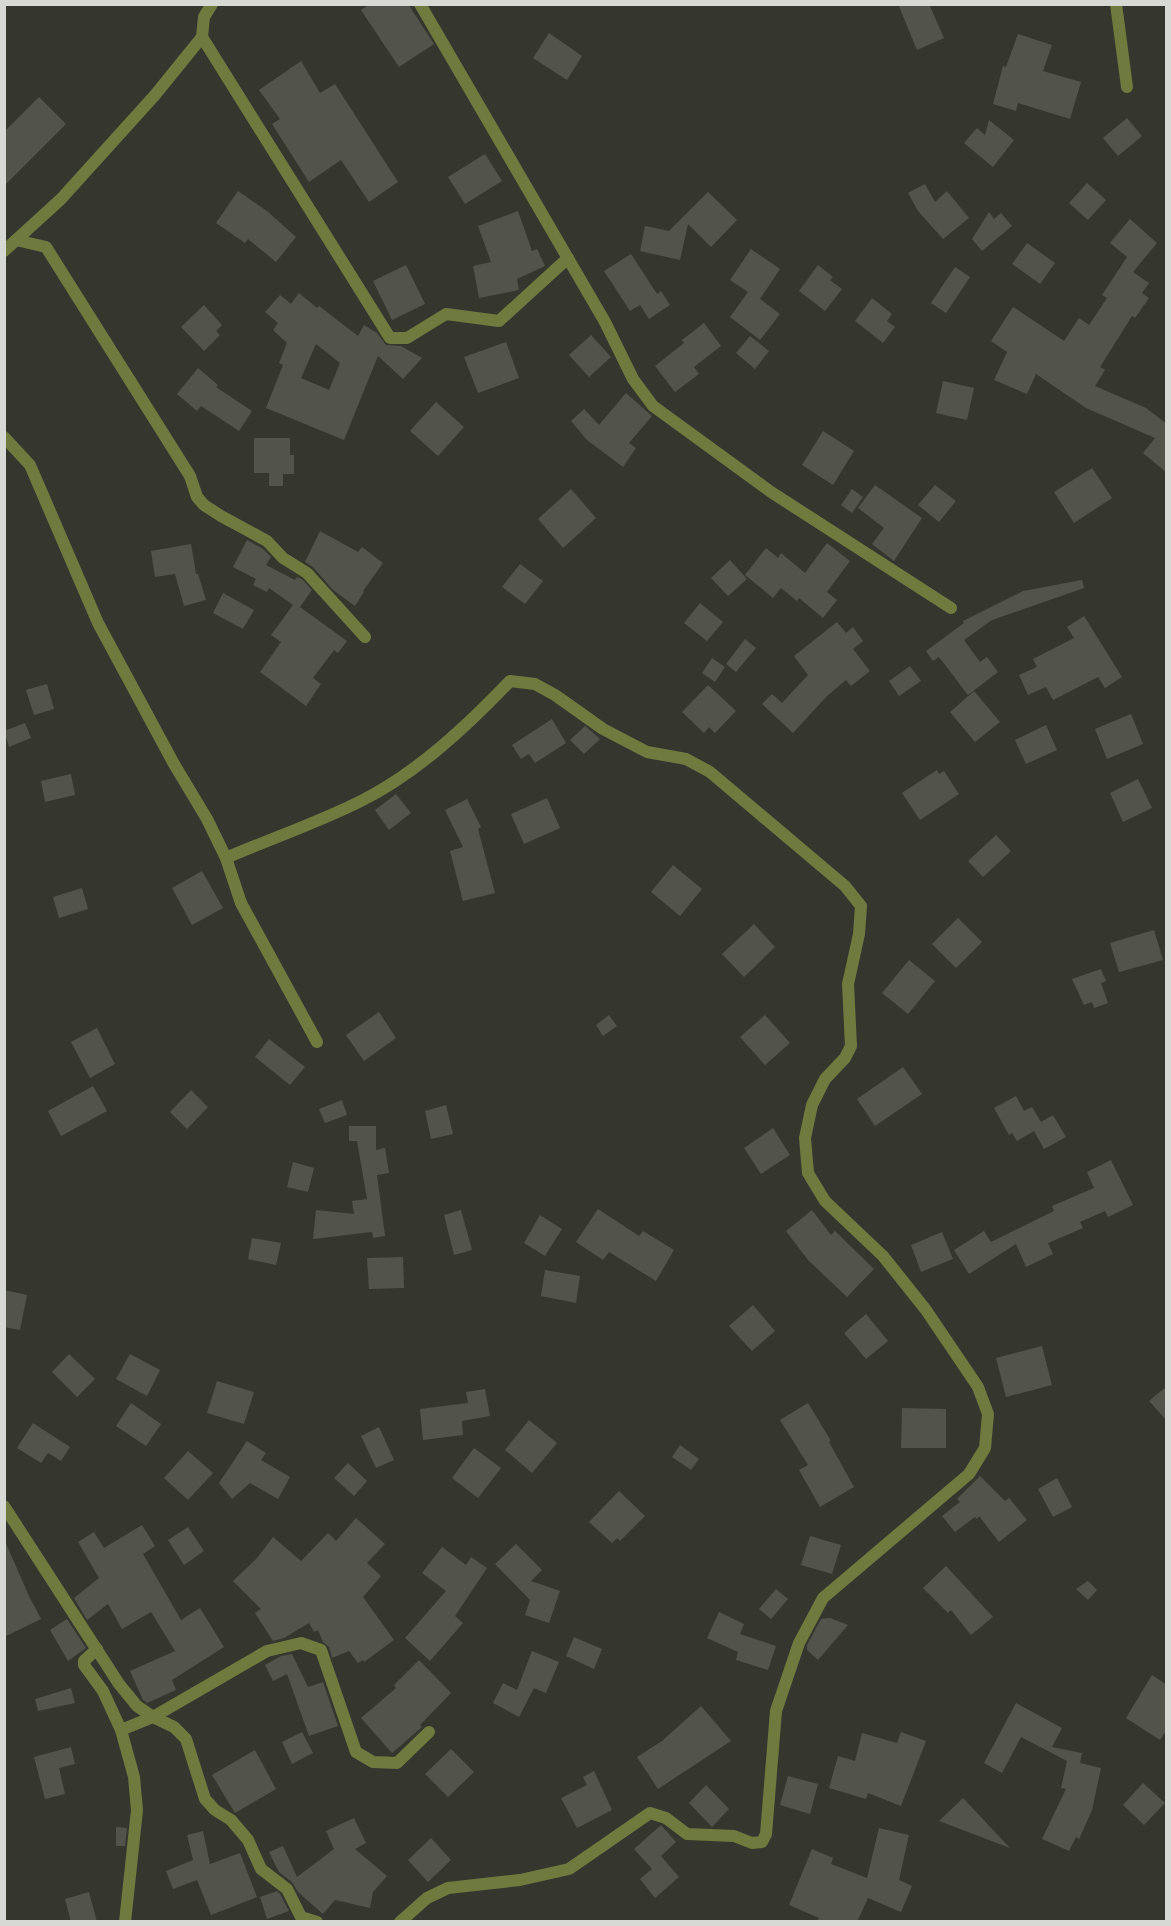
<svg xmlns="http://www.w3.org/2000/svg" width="1171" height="1926" viewBox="0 0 1171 1926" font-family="Roboto,sans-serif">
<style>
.building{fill:#52544c;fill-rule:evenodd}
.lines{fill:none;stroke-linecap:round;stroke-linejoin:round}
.street{stroke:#6f7a3f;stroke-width:12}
</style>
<rect width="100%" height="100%" fill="#35372f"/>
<g class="building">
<polygon points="370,4 408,4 434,44 399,67 361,10"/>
<polygon points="898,4 929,4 944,38 917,50"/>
<polygon points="549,33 582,56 567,80 533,58"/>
<polygon points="1018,34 1052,45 1043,71 1081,82 1070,119 1018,103 1016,111 993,104 1003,66 1006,67"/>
<polygon points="301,61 320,93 335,84 398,182 369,202 341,160 309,182 272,124 280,119 259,90"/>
<polygon points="39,97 66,124 4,186 4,132"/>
<polygon points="1127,118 1142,136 1118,156 1103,138"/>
<polygon points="989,120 1014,140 993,167 964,143 977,128 985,135"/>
<polygon points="485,154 502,181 465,204 448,177"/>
<polygon points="1087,183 1106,200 1088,220 1069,203"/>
<polygon points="925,184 935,202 947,191 969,218 943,239 918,211 908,193"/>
<polygon points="238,191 267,211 296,237 276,262 248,239 245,243 216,223"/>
<polygon points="708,192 737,220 711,247 688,224 680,260 640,251 645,226 669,231"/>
<polygon points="518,211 532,251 537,249 545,266 517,279 519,290 479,298 473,266 491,262 478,226"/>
<polygon points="989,212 994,219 1001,213 1012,226 982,251 972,239"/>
<polygon points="1130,219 1157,243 1133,272 1149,283 1142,293 1149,298 1135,318 1132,316 1100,367 1105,370 1095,386 1146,408 1167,424 1167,473 1143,453 1155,438 1086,408 1036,374 1027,394 994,380 1007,352 991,341 1013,307 1064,341 1079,318 1089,325 1107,298 1102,295 1127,257 1110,243"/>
<polygon points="1027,243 1055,263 1040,284 1012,264"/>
<polygon points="751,249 780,269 760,299 780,314 760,340 730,317 748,292 730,280"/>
<polygon points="631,254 657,294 661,291 670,305 649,319 640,305 630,311 604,271"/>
<polygon points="406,265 425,304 392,320 373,281"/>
<polygon points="818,265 833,277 830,280 842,289 825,311 799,291"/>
<polygon points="955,267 970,277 946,313 931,303"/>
<path d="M299,293l18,15 2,-2 39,30 6,-11 13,8 9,12 15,1 21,12 -19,21 -25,-23 -34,84 -78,-32 17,-43 -4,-2 8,-20 -14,-13 5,-7 -13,-11 15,-17 11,9zM316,344l24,19 -11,27 -28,-12z"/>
<polygon points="872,298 892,314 887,321 895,327 883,343 855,321"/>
<polygon points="204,305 222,325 216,331 220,335 204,351 181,327"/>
<polygon points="704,323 721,346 694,367 699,374 675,392 655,366 684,343 682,340"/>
<polygon points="591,335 611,357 589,377 569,355"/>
<polygon points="750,336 769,351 755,369 736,353"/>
<polygon points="506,342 519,378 478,393 464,357"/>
<polygon points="198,368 218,385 216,387 252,411 239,431 201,406 197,411 177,394"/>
<polygon points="943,381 974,388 967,420 936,413"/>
<polygon points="626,393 652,416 629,443 636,448 623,467 587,440 571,421 584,409 599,425"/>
<polygon points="436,402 464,427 438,456 410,431"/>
<polygon points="823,431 854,451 833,485 802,465"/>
<polygon points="254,438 290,438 290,455 294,455 294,474 283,474 283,486 269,486 269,473 254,473"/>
<polygon points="1092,468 1112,498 1074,523 1054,492"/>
<polygon points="875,485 922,518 894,561 872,544 884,528 858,508"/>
<polygon points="935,485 956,501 939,522 918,505"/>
<polygon points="571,489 596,518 563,548 538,519"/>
<polygon points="852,489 863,497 852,513 841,505"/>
<polygon points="320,531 358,552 362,547 383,563 363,591 364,592 355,606 333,590 313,567 305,562"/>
<polygon points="247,540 263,549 271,557 266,565 295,580 297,577 302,579 312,590 300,607 347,641 338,653 334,650 313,678 321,684 306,706 260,672 281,642 271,635 293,605 269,588 267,592 253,585 256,579 233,567"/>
<polygon points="827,543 850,561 827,592 837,600 823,618 799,598 797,601 781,588 773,598 745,575 766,548 778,558 781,553 805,573"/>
<polygon points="191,544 196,574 198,574 206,600 184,606 175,574 155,577 151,551"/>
<polygon points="730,560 747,579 728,596 711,578"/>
<polygon points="520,564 543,581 525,604 502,587"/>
<polygon points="1082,580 1084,588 992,620 964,640 980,662 987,657 998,672 968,695 939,657 933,661 926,651 964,623 963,621 1023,591"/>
<polygon points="223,593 254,610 243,629 213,613"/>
<polygon points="700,603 723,622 707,641 684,623"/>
<polygon points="1084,616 1122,677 1105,688 1098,677 1053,700 1046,687 1028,695 1019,675 1037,667 1033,659 1074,638 1067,627"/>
<polygon points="837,622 846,633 853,627 863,641 853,649 870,671 851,686 846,680 827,696 793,733 762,704 772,694 782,703 808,675 794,656"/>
<polygon points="745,639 756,648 736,672 726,664"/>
<polygon points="712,658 725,667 715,682 702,673"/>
<polygon points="910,666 921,681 899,696 889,681"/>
<polygon points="47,684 54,709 34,715 26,690"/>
<polygon points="708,685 736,711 715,733 709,727 704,733 682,712"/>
<polygon points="974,691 1000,722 975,742 950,712"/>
<polygon points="1131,714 1143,744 1107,759 1095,729"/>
<polygon points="552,719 566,743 535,763 529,754 521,759 512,745"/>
<polygon points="25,723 31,738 9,747 4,731"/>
<polygon points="1046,725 1057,750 1026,764 1015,740"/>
<polygon points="585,726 600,739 584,754 570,740"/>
<polygon points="937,770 939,774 944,771 959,794 920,820 902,793"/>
<polygon points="71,774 75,795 45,802 41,781"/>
<polygon points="1138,779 1152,808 1123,822 1110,793"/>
<polygon points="396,794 411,813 389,830 375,810"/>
<polygon points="547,798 560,828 524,844 511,814"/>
<polygon points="467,799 481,827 478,829 495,893 463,901 450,851 463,847 445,810"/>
<polygon points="996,835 1011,851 983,877 968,861"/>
<polygon points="673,865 702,889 680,916 651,892"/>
<polygon points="202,871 223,908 192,925 172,888"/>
<polygon points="82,888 88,909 59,918 53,897"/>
<polygon points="958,918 982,942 956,968 932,944"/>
<polygon points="754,924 775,947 744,977 722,954"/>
<polygon points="1154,930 1163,960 1119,972 1110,943"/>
<polygon points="909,960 935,981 908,1014 882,993"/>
<polygon points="1101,969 1106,981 1101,983 1108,1003 1094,1008 1092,1002 1084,1005 1072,979"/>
<polygon points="379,1012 396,1038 364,1061 346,1035"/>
<polygon points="609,1015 617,1026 603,1036 596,1025"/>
<polygon points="765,1015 790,1043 765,1065 740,1037"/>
<polygon points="97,1028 115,1064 90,1078 71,1042"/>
<polygon points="269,1039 305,1067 290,1085 255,1057"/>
<polygon points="903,1067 922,1094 875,1126 857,1099"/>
<polygon points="93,1086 107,1111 61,1136 48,1111"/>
<polygon points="191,1090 208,1107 187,1129 170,1112"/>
<polygon points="1016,1096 1024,1111 1032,1107 1041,1122 1053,1115 1066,1137 1044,1149 1034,1131 1017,1141 1012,1133 1009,1135 994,1108"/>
<polygon points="342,1100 347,1115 325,1123 319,1109"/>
<polygon points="446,1105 453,1134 431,1139 425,1111"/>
<polygon points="349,1126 376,1126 376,1150 385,1148 389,1173 377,1175 385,1236 373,1238 372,1232 313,1239 316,1210 354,1214 352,1201 367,1199 357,1141 349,1141"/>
<polygon points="773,1128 790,1155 761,1174 744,1148"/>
<polygon points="1111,1160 1133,1205 1108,1217 1105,1211 1080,1222 1083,1228 1048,1243 1053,1254 1026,1267 1016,1244 969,1274 954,1250 984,1231 991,1242 1054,1211 1052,1206 1094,1188 1087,1172"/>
<polygon points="293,1162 314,1168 308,1192 287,1187"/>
<polygon points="598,1209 639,1236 643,1231 674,1250 656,1281 609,1252 603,1260 576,1242"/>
<polygon points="461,1210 472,1250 454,1255 444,1215"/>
<polygon points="812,1210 831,1235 835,1231 874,1269 847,1297 808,1260 786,1231"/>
<polygon points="540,1215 562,1229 545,1256 524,1243"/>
<polygon points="942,1232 953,1259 921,1272 911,1245"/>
<polygon points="252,1238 281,1243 276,1265 248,1259"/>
<polygon points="403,1257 404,1288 369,1289 367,1258"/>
<polygon points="545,1270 580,1276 576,1303 541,1296"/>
<polygon points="4,1290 27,1295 20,1330 4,1327"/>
<polygon points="753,1305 775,1331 752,1351 729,1326"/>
<polygon points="866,1314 888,1341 866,1359 844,1333"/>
<polygon points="1042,1346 1052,1385 1006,1397 996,1358"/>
<polygon points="69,1354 95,1379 77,1397 52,1372"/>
<polygon points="130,1354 160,1370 147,1396 116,1379"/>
<polygon points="217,1381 254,1392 244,1424 207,1413"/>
<polygon points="1167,1386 1167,1421 1149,1401"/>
<polygon points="485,1389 490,1416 462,1421 463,1435 423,1440 420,1409 468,1403 466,1392"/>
<polygon points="131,1403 161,1424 146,1446 116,1426"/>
<polygon points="808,1403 831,1441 829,1442 854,1487 820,1507 799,1470 808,1465 780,1420"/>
<polygon points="902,1408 946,1409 946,1448 901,1448"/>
<polygon points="529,1420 557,1443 532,1473 505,1450"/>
<polygon points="33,1423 70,1447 61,1461 48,1453 41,1463 17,1448"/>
<polygon points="379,1427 394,1460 376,1468 361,1436"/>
<polygon points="247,1441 266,1453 261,1460 290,1477 278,1499 250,1483 232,1499 219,1483"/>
<polygon points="680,1445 699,1459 691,1470 672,1457"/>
<polygon points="474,1448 501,1468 478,1498 452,1478"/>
<polygon points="188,1451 213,1473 188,1500 164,1478"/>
<polygon points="348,1463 367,1481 354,1496 334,1478"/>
<polygon points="980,1476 1005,1501 1009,1498 1027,1520 999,1542 979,1516 977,1519 975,1517 955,1532 942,1516 960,1502 957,1499"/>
<polygon points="1057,1478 1072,1507 1053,1517 1038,1489"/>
<polygon points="619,1491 645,1516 620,1541 617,1538 612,1543 589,1522"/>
<polygon points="356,1518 385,1544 367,1563 381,1576 363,1597 394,1640 364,1662 363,1660 358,1663 349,1651 332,1658 329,1647 323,1642 318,1630 314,1632 309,1623 284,1638 273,1641 255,1613 261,1609 233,1581 257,1558 273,1537 301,1561 328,1533 336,1541"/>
<polygon points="142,1525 155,1546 143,1554 181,1620 200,1608 224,1647 172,1680 176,1690 147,1703 143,1700 130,1671 175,1651 151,1612 122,1629 108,1604 87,1620 74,1598 99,1578 78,1542 94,1532 104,1548"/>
<polygon points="188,1527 204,1551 184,1565 168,1540"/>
<polygon points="810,1536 841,1545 832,1574 801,1565"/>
<polygon points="4,1539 29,1596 41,1619 4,1637"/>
<polygon points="516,1544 542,1570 531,1581 560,1591 549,1623 525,1615 530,1600 495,1564"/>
<polygon points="442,1547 466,1565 471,1557 487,1568 455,1616 463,1623 430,1661 405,1638 446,1591 422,1573"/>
<polygon points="946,1566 993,1617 971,1635 951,1610 948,1613 923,1588"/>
<polygon points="1088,1581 1097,1590 1088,1600 1076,1589"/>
<polygon points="776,1589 788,1599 771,1619 759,1609"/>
<polygon points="719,1612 744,1624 740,1634 776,1646 768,1670 736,1660 738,1652 707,1638"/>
<polygon points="830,1618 848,1625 818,1660 807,1650 807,1645 821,1619"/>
<polygon points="67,1619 86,1648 68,1661 50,1630"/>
<polygon points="574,1637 602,1649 594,1669 566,1656"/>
<polygon points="532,1651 559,1662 546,1693 534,1688 519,1717 493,1703 503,1683 517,1690"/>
<polygon points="292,1654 308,1687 323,1682 338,1726 309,1736 287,1674 273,1681 265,1665 281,1656"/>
<polygon points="419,1660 451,1693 420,1725 422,1727 392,1753 361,1718 396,1688 394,1685"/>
<polygon points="1152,1675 1167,1685 1167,1729 1160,1740 1126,1718"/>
<polygon points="71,1688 75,1703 38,1711 35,1699"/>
<polygon points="1016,1703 1062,1728 1052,1747 1082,1753 1080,1763 1101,1768 1092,1810 1079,1839 1076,1837 1069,1851 1042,1839 1066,1789 1061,1788 1067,1761 1021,1737 1002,1773 984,1763"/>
<polygon points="701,1706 731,1741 658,1789 637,1757 662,1741"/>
<polygon points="302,1732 313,1753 292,1764 282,1742"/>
<polygon points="901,1732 926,1741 901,1806 868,1793 866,1799 829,1788 838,1756 855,1761 862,1733 897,1743"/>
<polygon points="71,1747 75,1764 59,1768 65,1794 45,1799 34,1757"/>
<polygon points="451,1749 474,1772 448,1797 425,1774"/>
<polygon points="255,1750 276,1789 235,1813 212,1775"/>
<polygon points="594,1771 612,1810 577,1828 561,1798 587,1785 583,1777"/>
<polygon points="788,1776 818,1784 810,1814 780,1805"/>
<polygon points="1143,1783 1165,1803 1144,1825 1123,1805"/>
<polygon points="706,1785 729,1809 712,1827 689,1803"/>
<polygon points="963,1798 1010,1848 939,1821"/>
<polygon points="354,1818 366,1843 355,1849 387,1876 373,1892 370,1908 335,1900 323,1914 298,1892 292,1882 279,1872 269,1852 283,1846 297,1877 334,1849 326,1831"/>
<polygon points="661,1825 676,1842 661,1856 679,1877 655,1898 640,1879 652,1869 634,1849"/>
<polygon points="116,1827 127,1828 125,1846 116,1846"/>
<polygon points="879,1828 909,1835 899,1880 912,1886 901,1912 868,1898 857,1922 817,1922 819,1918 789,1905 812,1849 833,1858 831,1864 867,1878"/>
<polygon points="203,1831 210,1864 240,1853 257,1897 211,1915 197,1880 173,1889 166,1871 193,1860 187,1835"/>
<polygon points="431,1838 451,1860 428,1882 408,1860"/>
<polygon points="277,1891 280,1894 289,1911 267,1919 260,1897"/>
<polygon points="89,1892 97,1922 71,1922 65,1899"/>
</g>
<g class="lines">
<g class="street">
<polyline points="420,4 605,322 633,379 653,406 771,492 951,608"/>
<polyline points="1116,4 1127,87"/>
<polyline points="202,37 390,338 407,338 446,314 499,321 568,258"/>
<polyline points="16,240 46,247 190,476 197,497 204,505 221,516 267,541 283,558 307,573 365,637"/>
<polyline points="4,251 61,199 155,95 202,37 204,17 212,4"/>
<polyline points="4,437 30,465 98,623 174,764 207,819 226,858 241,903 317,1042"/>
<path d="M226,858c44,-19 91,-35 135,-57 56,-28 106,-75 149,-120l25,3 20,11 48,34 44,23 39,7 24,13 135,114 16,20 -2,28 -11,50 3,62 -6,12 -20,21 -13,26 -7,33 3,35 17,28 58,55 43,54 52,77 10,27 -3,34 -16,26 -146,124 -24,45 -23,68 -10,123 -4,8 -10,1 -18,-7 -47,-2 -21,-16 -16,-5 -81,56 -49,11 -72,8 -21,10 -27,24"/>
<polyline points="4,1506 119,1684 137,1706 153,1717 174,1727 186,1739 205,1799 215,1810 231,1820 248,1840 261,1869 287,1889 301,1917 317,1922"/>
<polyline points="97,1649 84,1661 84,1665 103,1691 121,1730 134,1777 137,1810 125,1922"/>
<polyline points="121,1730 153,1717 267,1651 301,1643 321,1650 356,1752 373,1762 397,1763 429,1732"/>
</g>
</g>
<rect width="1171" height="1926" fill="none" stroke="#d7d9d4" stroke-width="12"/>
</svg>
